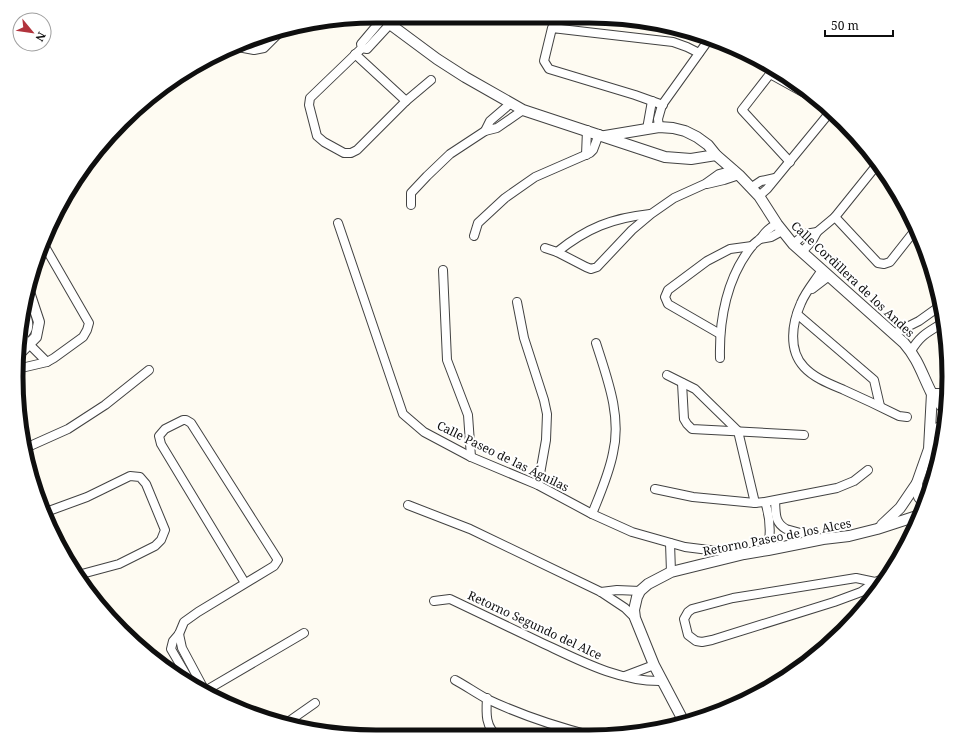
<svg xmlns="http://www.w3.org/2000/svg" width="965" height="753" viewBox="0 0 965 753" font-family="'Noto Serif',serif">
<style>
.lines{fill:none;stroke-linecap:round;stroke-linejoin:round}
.minor-casing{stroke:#424242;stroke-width:10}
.tertiary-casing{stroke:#424242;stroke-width:12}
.minor{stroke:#fff;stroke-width:8}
.tertiary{stroke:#fff;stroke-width:10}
.labels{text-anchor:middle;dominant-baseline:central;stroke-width:4;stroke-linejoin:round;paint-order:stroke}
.street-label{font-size:12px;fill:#0f0f0f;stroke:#fff}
.rim{fill:none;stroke:#0f0f0f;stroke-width:5}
</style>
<rect width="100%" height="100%" fill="#fefbf2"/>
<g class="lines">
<defs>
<g id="minor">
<polyline points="383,18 361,44 362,48 310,98 309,105 317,136 324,142 344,153 351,153 357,150 406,101 431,80"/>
<polyline points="238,47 254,50 264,48 283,29"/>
<polyline points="362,48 367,49 391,23"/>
<polyline points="355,54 406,101"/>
<polyline points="663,105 635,95 549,69 544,61 552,28 673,42 687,47 699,53"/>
<polyline points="659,127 658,119 662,105 710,38"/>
<polyline points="647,129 652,101"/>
<polyline points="485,131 490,121 511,103"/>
<polyline points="586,155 587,130"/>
<polyline points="790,162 742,110 770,74 826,105"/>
<polyline points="707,184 724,180 739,175"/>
<polyline points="752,187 761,181 775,178"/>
<polyline points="759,196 767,189 831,111"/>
<polyline points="411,205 411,193 427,176 450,154 485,131 497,128 523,110"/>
<polyline points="835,217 878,263 884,264 890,262 916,229"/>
<polyline points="338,223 403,414 424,432 471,457 538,485 592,514 632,532 685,547 741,554"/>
<polyline points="474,236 478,223 505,198 535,177 590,153 593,150 599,134"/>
<polyline points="760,239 771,237 782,231"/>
<polyline points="793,244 805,234 817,232"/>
<polyline points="545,248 557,252 586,267 591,269 597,267 632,230 651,214 674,198 705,184 719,174 734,170"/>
<path d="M557,252c30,-24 55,-34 93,-38"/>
<polyline points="802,252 812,241 817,232 835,217 876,166"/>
<polyline points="443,270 447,360 468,415 471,457"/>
<path d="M822,270c-7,11 -16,21 -21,33 -9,20 -13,47 3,64 10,11 26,17 40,23 18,8 37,17 55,26l8,1"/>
<polyline points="812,289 829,276"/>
<polyline points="517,302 524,338 544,400 547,414 546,440 538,485"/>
<polyline points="797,314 874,380 880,406"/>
<polyline points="895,333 919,321 940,306"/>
<polyline points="720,334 668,304 665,297 668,290 707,261 730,249 752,246"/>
<polyline points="25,340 47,362"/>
<path d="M911,351c10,-17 18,-19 33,-29"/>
<path d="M720,358c-1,-39 7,-81 32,-112 2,-3 6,-5 9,-8 5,-7 8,-10 16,-14"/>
<polyline points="17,369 47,362 54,358 83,337 87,330 89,323 44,245"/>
<polyline points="667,375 695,389 738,431 755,503"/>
<polyline points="682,383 684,419 687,424 692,429 804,435"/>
<polyline points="932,393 948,393"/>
<polyline points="25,447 30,446 68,429 105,405 149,370"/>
<polyline points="655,489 693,497 755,503 765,502 837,488 854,481 868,470"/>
<path d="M775,501c1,12 -1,21 11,28l36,10"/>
<path d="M765,502c6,17 6,31 3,48"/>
<polyline points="408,505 470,529 601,592 625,608 635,618"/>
<polyline points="46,512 87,497 130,476 140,477 146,484 165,530 161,540 155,546 119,564 78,575"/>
<path d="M592,514c8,-20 17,-40 21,-61 9,-37 -6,-75 -17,-110"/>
<polyline points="670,543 671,572"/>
<polyline points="875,582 856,578 733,598 692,609 688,612 684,619 688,635 696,641 702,642 712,640 834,602 861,592 875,582 886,578"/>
<polyline points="601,592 617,590 640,591"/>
<path d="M434,601l16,-2c29,14 59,28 88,42 39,18 80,41 124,40"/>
<polyline points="179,634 182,648 205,691 304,633"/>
<polyline points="625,676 654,665"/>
<path d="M455,680c11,6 21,13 32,19 34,16 70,28 106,37"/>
<polyline points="192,685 171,649 173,641 179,634 184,622 198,612 274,566 278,560 191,423 186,420 183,420 165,429 159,436 161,444 245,583"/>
<path d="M487,698c-1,15 -2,30 12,39"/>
<polyline points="285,724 315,703"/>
</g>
<g id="tertiary">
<polyline points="379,16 437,59 465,77 523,110 665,157 691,159 716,155"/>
<path d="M605,136l54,-9 14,1 12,3 12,6 11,8 8,10 23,20 20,21 18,28 16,20 111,99c14,16 18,31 27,49 4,7 10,13 15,19"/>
<path d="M21,336c9,-7 7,-14 3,-23"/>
<polyline points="19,354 36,337 39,322 28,289"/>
<polyline points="930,434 938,428 944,426"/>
<polyline points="917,483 919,497 924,503"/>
<polyline points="882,525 900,508 917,483 929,449 932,393"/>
<polyline points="684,722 654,665 635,618 634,610 637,597 640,591 648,584 671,572 744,554 768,550 823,539 849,536 877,529 920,515"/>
</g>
</defs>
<use href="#minor" class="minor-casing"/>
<use href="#tertiary" class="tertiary-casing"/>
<use href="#minor" class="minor"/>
<use href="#tertiary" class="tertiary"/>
</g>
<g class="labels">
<g class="street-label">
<text transform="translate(853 279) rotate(43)">Calle Cordillera de los Andes</text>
<text transform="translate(503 456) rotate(26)">Calle Paseo de las Águilas</text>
<text transform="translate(777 537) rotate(-11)">Retorno Paseo de los Alces</text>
<text transform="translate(535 625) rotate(25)">Retorno Segundo del Alce</text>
</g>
</g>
<path d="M0 0H965V753H0ZM376 23H589A353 353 0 0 1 942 376V377A353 353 0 0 1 589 730H376A353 353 0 0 1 23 377V376A353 353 0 0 1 376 23Z" fill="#fff" fill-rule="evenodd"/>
<path class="rim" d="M376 23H589A353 353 0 0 1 942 376V377A353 353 0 0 1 589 730H376A353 353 0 0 1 23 377V376A353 353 0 0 1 376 23Z"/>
<g transform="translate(32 32) rotate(119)"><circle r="19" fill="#ffffff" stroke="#9f9f9f"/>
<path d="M0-3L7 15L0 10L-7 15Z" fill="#b2343d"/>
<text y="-6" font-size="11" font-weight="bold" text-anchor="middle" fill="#0f0f0f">N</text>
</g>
<path d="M825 30v6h68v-6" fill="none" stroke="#0f0f0f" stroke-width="2"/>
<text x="831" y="30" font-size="12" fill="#0f0f0f" stroke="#ffffff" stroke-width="3" paint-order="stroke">50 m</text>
</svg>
